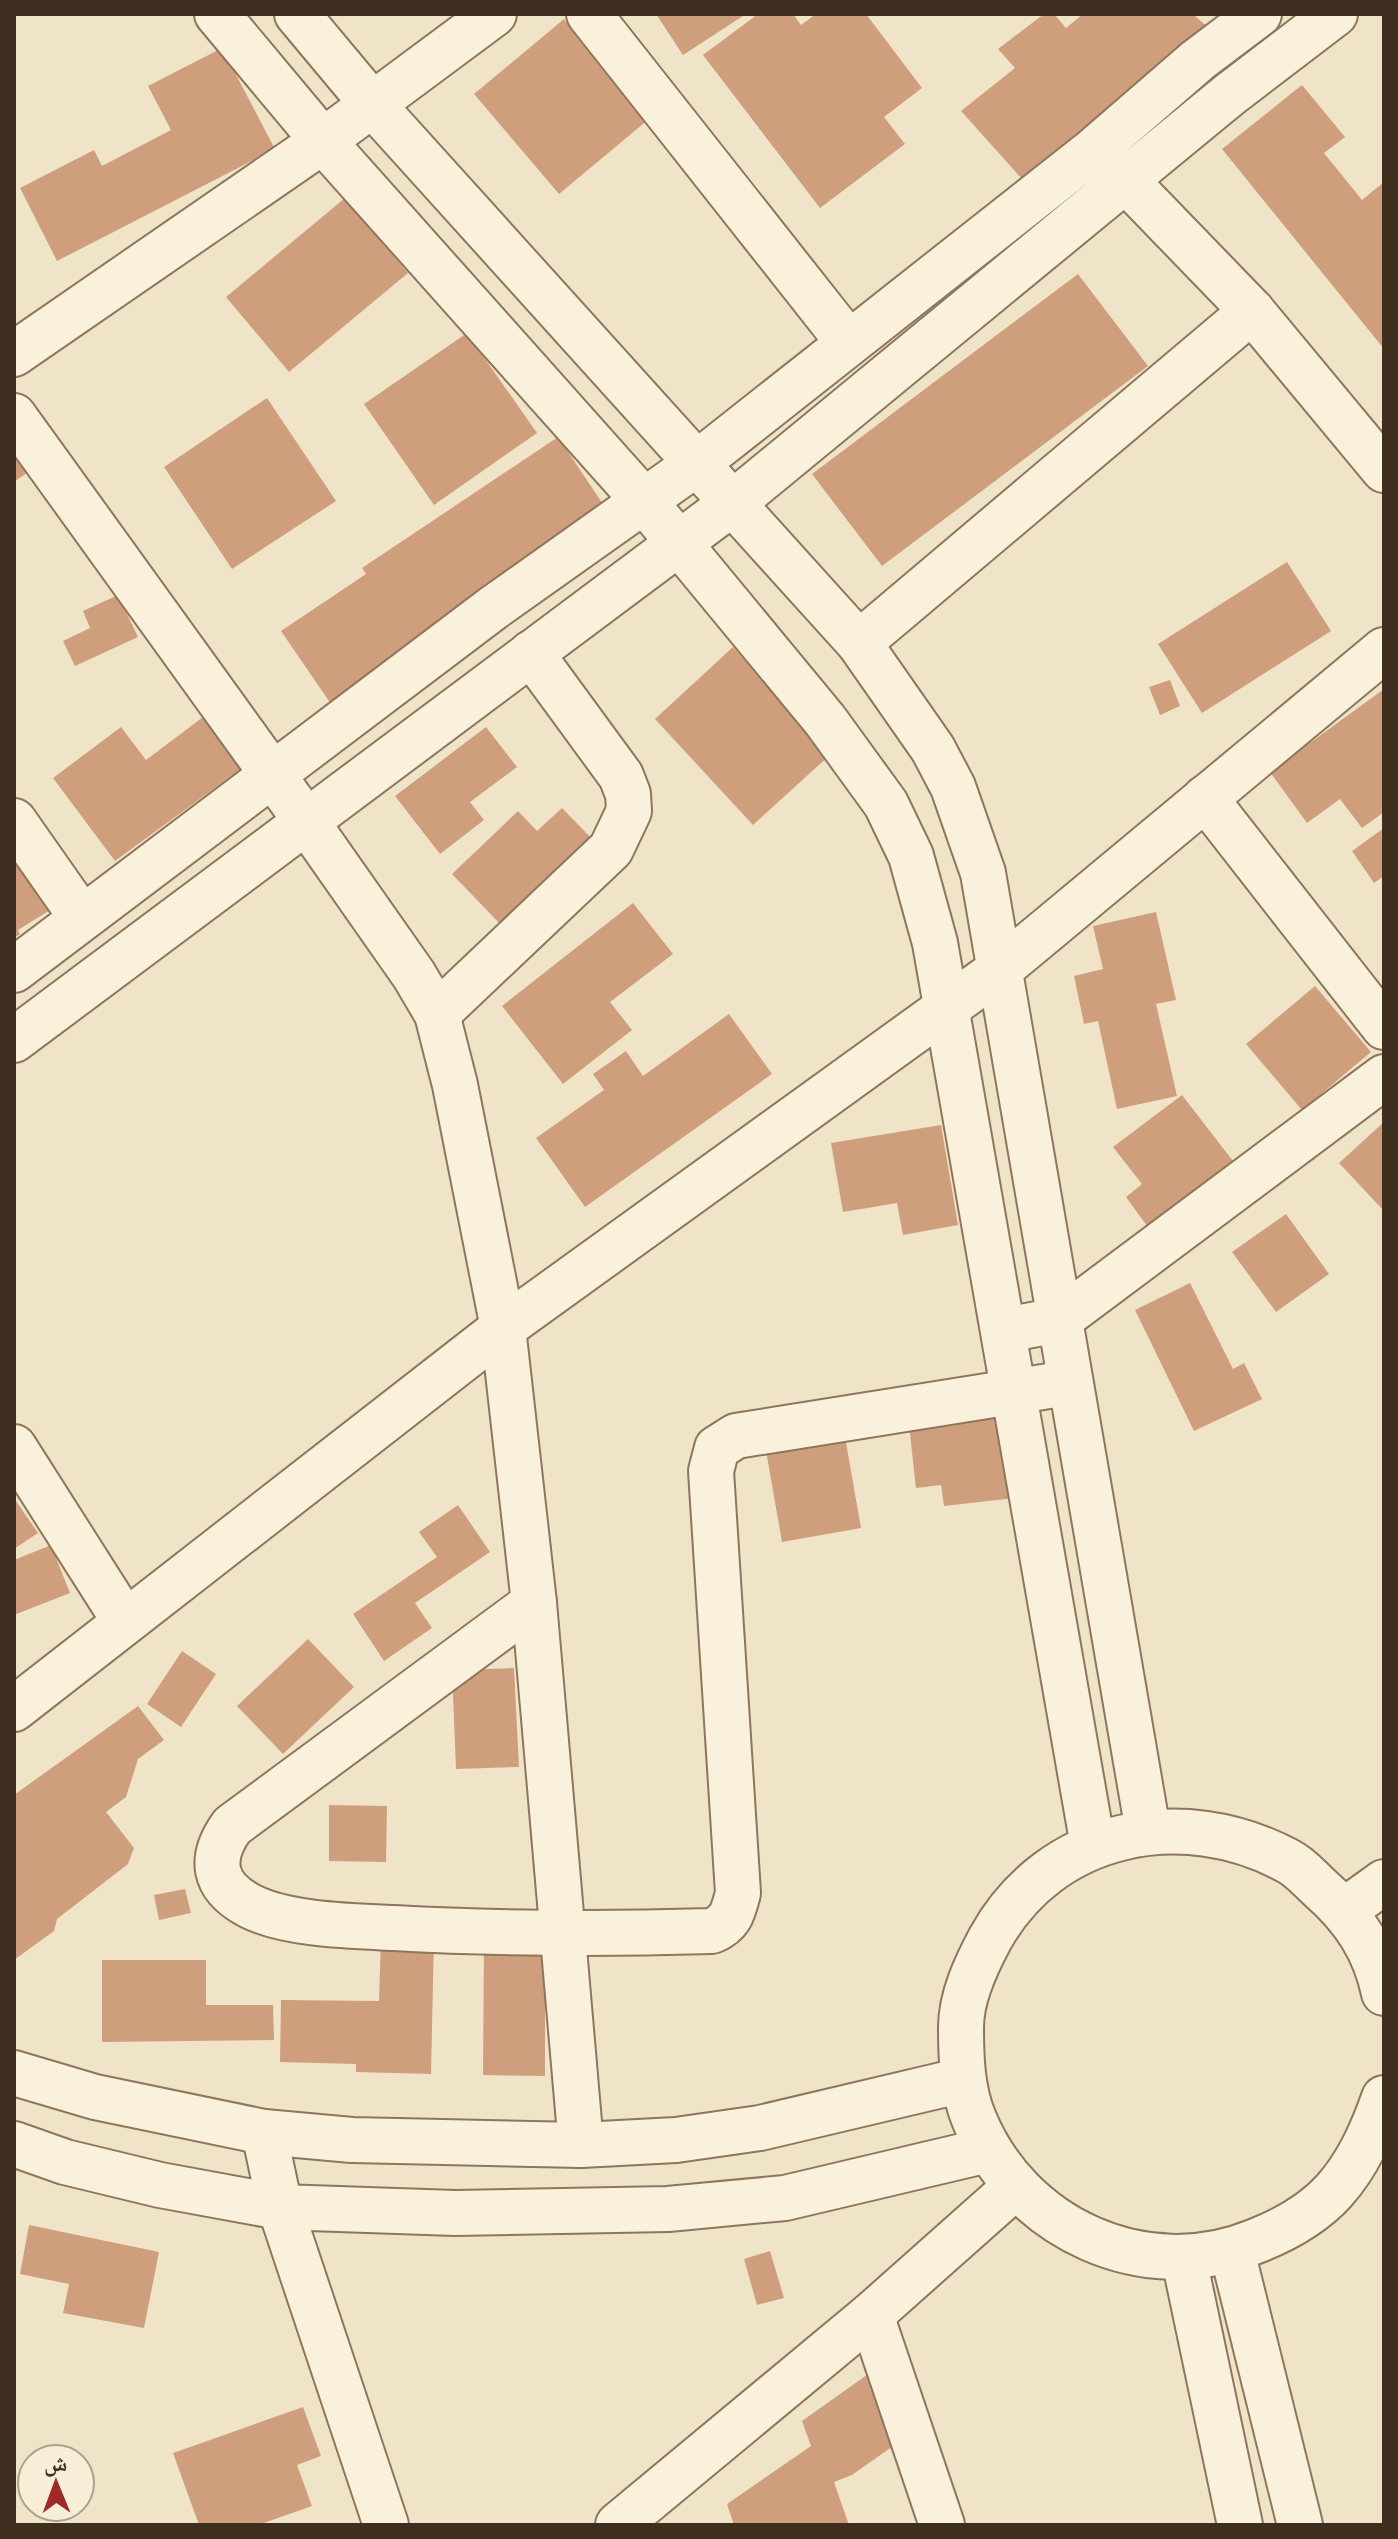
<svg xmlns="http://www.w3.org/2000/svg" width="1398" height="2539" viewBox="0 0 1398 2539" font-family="'Libre Baskerville','Noto Naskh Arabic',serif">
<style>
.building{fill:#cf9f7d}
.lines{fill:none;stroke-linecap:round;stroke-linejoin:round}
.minor-casing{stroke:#8d765c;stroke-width:48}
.tertiary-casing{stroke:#8d765c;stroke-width:48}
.minor{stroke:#faf1dc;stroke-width:44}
.tertiary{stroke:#faf1dc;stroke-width:44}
</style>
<rect width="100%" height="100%" fill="#f0e4c8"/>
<g class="building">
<polygon points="656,14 746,14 683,55"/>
<polygon points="758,14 793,14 801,25 816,14 866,14 922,88 884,117 905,144 820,208 703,55"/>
<polygon points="1044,14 1054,14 1066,28 1083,14 1193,14 1213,32 1022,179 961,111 1015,68 998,49"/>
<polygon points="564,19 649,119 559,194 474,94"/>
<polygon points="222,48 275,149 57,261 20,188 94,150 102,166 171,130 148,86"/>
<polygon points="1302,85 1345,137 1324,153 1362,200 1384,182 1384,349 1222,149"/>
<polygon points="345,198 408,273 289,372 226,297"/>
<polygon points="1078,274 1148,366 882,566 812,474"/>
<polygon points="467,333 537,433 434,505 364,404"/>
<polygon points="267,398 336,501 232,569 164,467"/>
<polygon points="558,437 611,516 331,704 281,631 366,574 362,568"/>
<polygon points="14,447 31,470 14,482"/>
<polygon points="1287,562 1331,631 1202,713 1158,644"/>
<polygon points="118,595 138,637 75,666 63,641 90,628 83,611"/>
<polygon points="733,647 831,754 753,825 655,719"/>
<polygon points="1170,680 1180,706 1160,715 1149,687"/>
<polygon points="1384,689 1384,812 1362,828 1340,799 1307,823 1270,772"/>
<polygon points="203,717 242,768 115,861 53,778 121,727 146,760"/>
<polygon points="486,727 517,767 470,802 484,820 440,854 395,796"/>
<polygon points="562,808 593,840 502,926 452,874 518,811 537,831"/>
<polygon points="1384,828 1384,876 1374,883 1352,851"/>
<polygon points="14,855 65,901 18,930 20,934 14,938"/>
<polygon points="633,903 673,954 610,1002 632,1030 563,1084 502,1006"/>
<polygon points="1156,912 1176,1000 1156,1004 1177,1096 1117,1109 1098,1021 1084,1024 1074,976 1103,969 1093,926"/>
<polygon points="1315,986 1371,1052 1302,1110 1246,1044"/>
<polygon points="729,1014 772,1074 585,1207 536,1138 604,1090 593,1074 626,1051 643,1076"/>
<polygon points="1182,1095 1236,1165 1150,1230 1126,1197 1142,1184 1113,1147"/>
<polygon points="1384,1122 1384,1211 1339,1163"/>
<polygon points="941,1125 958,1225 903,1235 897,1203 843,1212 831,1143"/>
<polygon points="1286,1214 1329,1274 1276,1312 1232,1252"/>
<polygon points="1190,1283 1233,1369 1244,1363 1262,1399 1194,1431 1135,1310"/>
<polygon points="1004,1405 1015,1498 944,1506 941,1485 916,1488 908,1416"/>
<polygon points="844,1431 861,1528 782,1542 765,1445"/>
<polygon points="14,1498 38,1533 14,1549"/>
<polygon points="458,1505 490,1552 415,1603 432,1628 384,1661 353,1614 437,1557 419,1532"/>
<polygon points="51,1545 70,1593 14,1615 14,1560"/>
<polygon points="308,1639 354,1687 283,1754 237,1706"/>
<polygon points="182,1651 216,1674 181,1727 147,1704"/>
<polygon points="514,1668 519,1767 456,1769 452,1670"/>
<polygon points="138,1706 164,1740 138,1759 126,1797 106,1812 134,1848 128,1864 57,1919 54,1931 14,1960 14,1795"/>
<polygon points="329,1805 387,1806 386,1862 329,1861"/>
<polygon points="185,1889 191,1913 159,1920 154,1895"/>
<polygon points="381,1937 434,1938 431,2074 356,2072 356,2064 280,2062 281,2000 379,2001"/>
<polygon points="484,1939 545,1940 545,2076 483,2075"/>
<polygon points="102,1960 206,1960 206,2005 273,2005 274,2040 102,2042"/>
<polygon points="29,2225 159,2252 144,2328 63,2313 69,2284 20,2274"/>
<polygon points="770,2251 784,2298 757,2305 744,2259"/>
<polygon points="871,2372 896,2444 852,2475 834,2482 849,2525 734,2525 727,2504 811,2446 802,2421"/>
<polygon points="303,2407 321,2456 297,2465 312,2506 258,2525 199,2525 173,2453"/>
</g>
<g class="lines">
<defs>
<g id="minor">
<polyline points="589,14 848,342"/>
<polyline points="1105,159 1252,311 1384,470"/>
<polyline points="14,354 323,141 494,14"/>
<polyline points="14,416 306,821 414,975 437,1014 455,1085 503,1328 534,1603"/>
<polyline points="859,643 1252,311"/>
<polyline points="1205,798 1384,1027"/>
<polyline points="14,821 82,918"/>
<polyline points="14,970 493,608 696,464 1094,150 1198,60 1259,14"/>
<polyline points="437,1014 611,849 629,811 628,794 621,776 531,653"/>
<polyline points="14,1040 734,502 1229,95 1335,14"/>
<polyline points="1005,1330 1059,1320 1384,1077"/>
<polyline points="14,1447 124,1620"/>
<polyline points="14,1709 503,1328 999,970 1384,650"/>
<polyline points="264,2132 280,2207 386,2525"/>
<path d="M581,2145l-47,-542 -302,223c-23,32 -20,60 18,80 37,19 102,20 144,22 106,6 211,6 318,3 19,-8 21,-19 26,-38l-27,-422 6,-23 19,-12 332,-53"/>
<polyline points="871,2315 942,2525"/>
<polyline points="618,2525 871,2315 1015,2187"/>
</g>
<g id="tertiary">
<polyline points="217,14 323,141 645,502 825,720 886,804 911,856 935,943 1093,1846"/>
<polyline points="297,14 373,105 859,643 933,749 953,787 983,873 1148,1831"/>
<polyline points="1345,1910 1384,1882"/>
<path d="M1384,1993c-9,-43 -30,-75 -63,-104 -10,-9 -21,-22 -33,-28 -106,-57 -238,-31 -298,78 -14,26 -29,58 -29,88 0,31 1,63 13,92 45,110 171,168 282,122 28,-11 57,-27 78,-50 24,-27 38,-59 50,-93"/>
<polyline points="14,2073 95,2097 264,2132 352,2140 581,2145 676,2140 760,2128 963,2080"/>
<polyline points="14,2144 65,2162 160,2185 280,2207 455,2213 668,2209 785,2198 988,2150"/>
<polyline points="1232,2251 1300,2525"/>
<polyline points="1184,2259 1240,2525"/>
</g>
</defs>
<use href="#minor" class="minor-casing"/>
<use href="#tertiary" class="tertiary-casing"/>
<use href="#minor" class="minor"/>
<use href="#tertiary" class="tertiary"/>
</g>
<rect width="1398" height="2539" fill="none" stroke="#3d2e20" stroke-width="32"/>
<g transform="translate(56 2483) rotate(359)"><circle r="38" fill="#f7eed8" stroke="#ada18e" stroke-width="2"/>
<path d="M0-6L14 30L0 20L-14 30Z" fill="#9e2a2b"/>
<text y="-12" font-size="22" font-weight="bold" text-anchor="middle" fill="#3d2e20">ش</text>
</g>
</svg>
